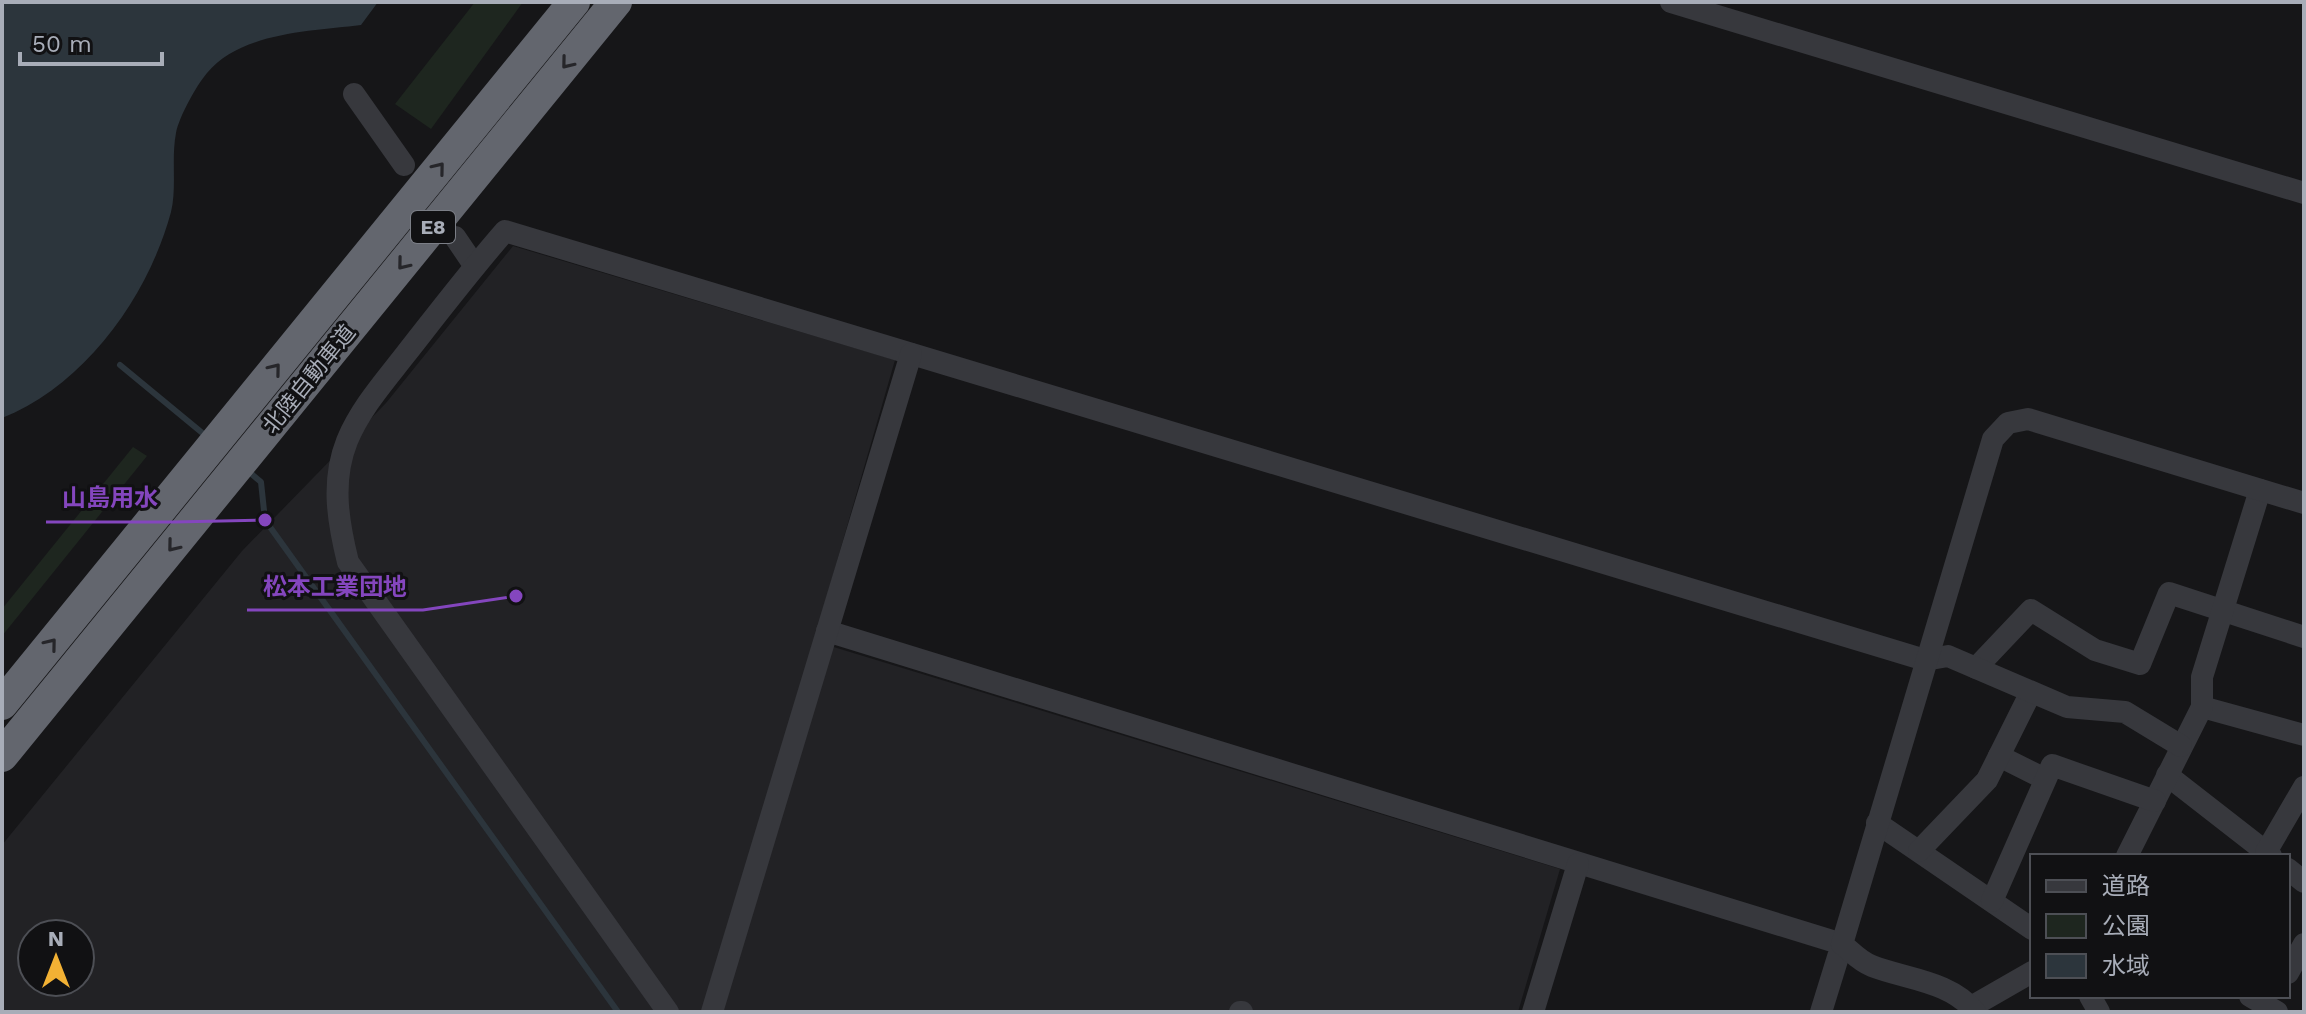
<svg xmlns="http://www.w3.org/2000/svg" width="2306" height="1014" viewBox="0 0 2306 1014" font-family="'Work Sans','Noto Sans JP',sans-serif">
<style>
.built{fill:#222225;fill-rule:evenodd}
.green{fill:#1e261f}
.water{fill:#2c353c}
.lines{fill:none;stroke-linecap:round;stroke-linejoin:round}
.stream{stroke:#2c353c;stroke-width:6}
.minor{stroke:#37383d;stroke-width:22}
.highway{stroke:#63666e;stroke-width:32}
.oneway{stroke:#26262a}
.labels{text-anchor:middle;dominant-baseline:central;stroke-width:6;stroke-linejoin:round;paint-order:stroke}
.shield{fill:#111113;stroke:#7b7e86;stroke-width:2}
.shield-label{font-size:20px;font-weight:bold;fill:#a8adb8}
.street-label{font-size:22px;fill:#a8adb8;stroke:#111113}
.leader{fill:none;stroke:#8446be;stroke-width:3}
.callout-dot{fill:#8446be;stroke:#111113;stroke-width:3}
.callout-label{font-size:24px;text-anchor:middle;font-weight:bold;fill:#8446be;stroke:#111113;stroke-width:6;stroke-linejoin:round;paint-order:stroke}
</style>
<rect width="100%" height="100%" fill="#161618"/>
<path class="built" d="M513,246l382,114 -81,281 746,228 -42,143h-1516v-167l240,-294 144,-148zM32,934h48v48h-48z"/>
<g class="green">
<polygon points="475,2 523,2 431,129 395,104"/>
<polygon points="133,447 147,456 2,636 2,609"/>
</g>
<path class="water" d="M2,2h376l-17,23c-49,6 -120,7 -154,48 -11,13 -28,44 -31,60 -5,26 1,54 -5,79 -23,85 -86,173 -169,206z"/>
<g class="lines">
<g class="stream">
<polyline points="120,365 206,436"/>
<polyline points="248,471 261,482 265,520 618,1012"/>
</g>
<g class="minor">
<polyline points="1671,2 2304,193"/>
<polyline points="354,94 404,165"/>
<polyline points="455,237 474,265"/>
<polyline points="827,631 1842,944 1821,1012"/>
<polyline points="1976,668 2031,610 2095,650 2140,664 2169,593 2304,637"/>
<polyline points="2202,707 2304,735"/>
<polyline points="1999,756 2045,779"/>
<polyline points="2167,775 2271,856"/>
<polyline points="1877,823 2032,929"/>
<polyline points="1919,851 1987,780 2031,692"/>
<polyline points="2266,852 2304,787"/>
<polyline points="2127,856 2202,707 2202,677 2260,490"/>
<polyline points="2288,869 2304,882"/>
<polyline points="1992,901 2052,765 2155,801"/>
<polyline points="2288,973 2304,944"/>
<polyline points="2090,996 2099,1012"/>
<polyline points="2250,996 2277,1012"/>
<polyline points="1971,1007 2032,972"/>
<path d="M668,1012l-320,-450c-10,-40 -17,-81 -1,-121 13,-32 37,-59 58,-86 33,-42 65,-84 100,-124l1420,429 23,-4 119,51 58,5 56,34"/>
<polyline points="712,1012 911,354"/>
<polyline points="1240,1012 1242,1012"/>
<polyline points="1533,1012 1578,864"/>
<path d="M1975,1012c-24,-31 -70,-33 -103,-46 -13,-5 -20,-14 -30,-22l151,-505 15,-16 20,-4 276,84"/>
</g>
<g class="highway">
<polyline points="2,704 574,2"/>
<polyline points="2,756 616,2"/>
</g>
</g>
<defs><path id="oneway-chevron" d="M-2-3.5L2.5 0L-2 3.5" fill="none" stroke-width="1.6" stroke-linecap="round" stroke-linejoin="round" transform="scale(2)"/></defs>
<g class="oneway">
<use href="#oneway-chevron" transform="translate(567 63) rotate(129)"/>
<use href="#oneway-chevron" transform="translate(439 168) rotate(-51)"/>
<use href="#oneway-chevron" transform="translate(403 264) rotate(129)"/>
<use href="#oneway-chevron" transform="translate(275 369) rotate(-51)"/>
<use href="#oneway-chevron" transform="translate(173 546) rotate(129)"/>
<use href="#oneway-chevron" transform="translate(51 644) rotate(-51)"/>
</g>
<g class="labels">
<rect class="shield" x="411" y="211" width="44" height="32" rx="6"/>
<g class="shield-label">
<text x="433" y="227">E8</text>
</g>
<g class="street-label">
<text transform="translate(309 379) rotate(-51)">北陸自動車道</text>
</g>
</g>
<path class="leader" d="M265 520L174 522H46M516 596L423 610H247"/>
<g class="callout-dot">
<circle cx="265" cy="520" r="8"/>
<circle cx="516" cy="596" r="8"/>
</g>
<g class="callout-label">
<text x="110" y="506">山島用水</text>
<text x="335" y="595">松本工業団地</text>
</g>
<rect width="2306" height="1014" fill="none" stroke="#a8adb8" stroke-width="8"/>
<rect x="2030" y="854" width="260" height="144" fill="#111113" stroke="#4d4f55" stroke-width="2"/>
<rect x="2046" y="880" width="40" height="12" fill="#37383d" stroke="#4d4f55" stroke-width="2"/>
<text x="2102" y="894" font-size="24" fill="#a8adb8">道路</text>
<rect x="2046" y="914" width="40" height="24" fill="#1e261f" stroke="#4d4f55" stroke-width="2"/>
<text x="2102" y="934" font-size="24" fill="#a8adb8">公園</text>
<rect x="2046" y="954" width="40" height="24" fill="#2c353c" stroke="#4d4f55" stroke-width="2"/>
<text x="2102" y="974" font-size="24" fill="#a8adb8">水域</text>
<g transform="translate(56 958)"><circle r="38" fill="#111113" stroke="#4d4f55" stroke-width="2"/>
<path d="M0-6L14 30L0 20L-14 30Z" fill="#f2b134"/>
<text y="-12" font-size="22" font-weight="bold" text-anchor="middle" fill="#a8adb8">N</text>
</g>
<path d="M20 52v12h142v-12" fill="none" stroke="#a8adb8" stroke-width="4"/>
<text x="32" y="52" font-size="24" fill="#a8adb8" stroke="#111113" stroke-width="6" paint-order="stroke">50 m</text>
</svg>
